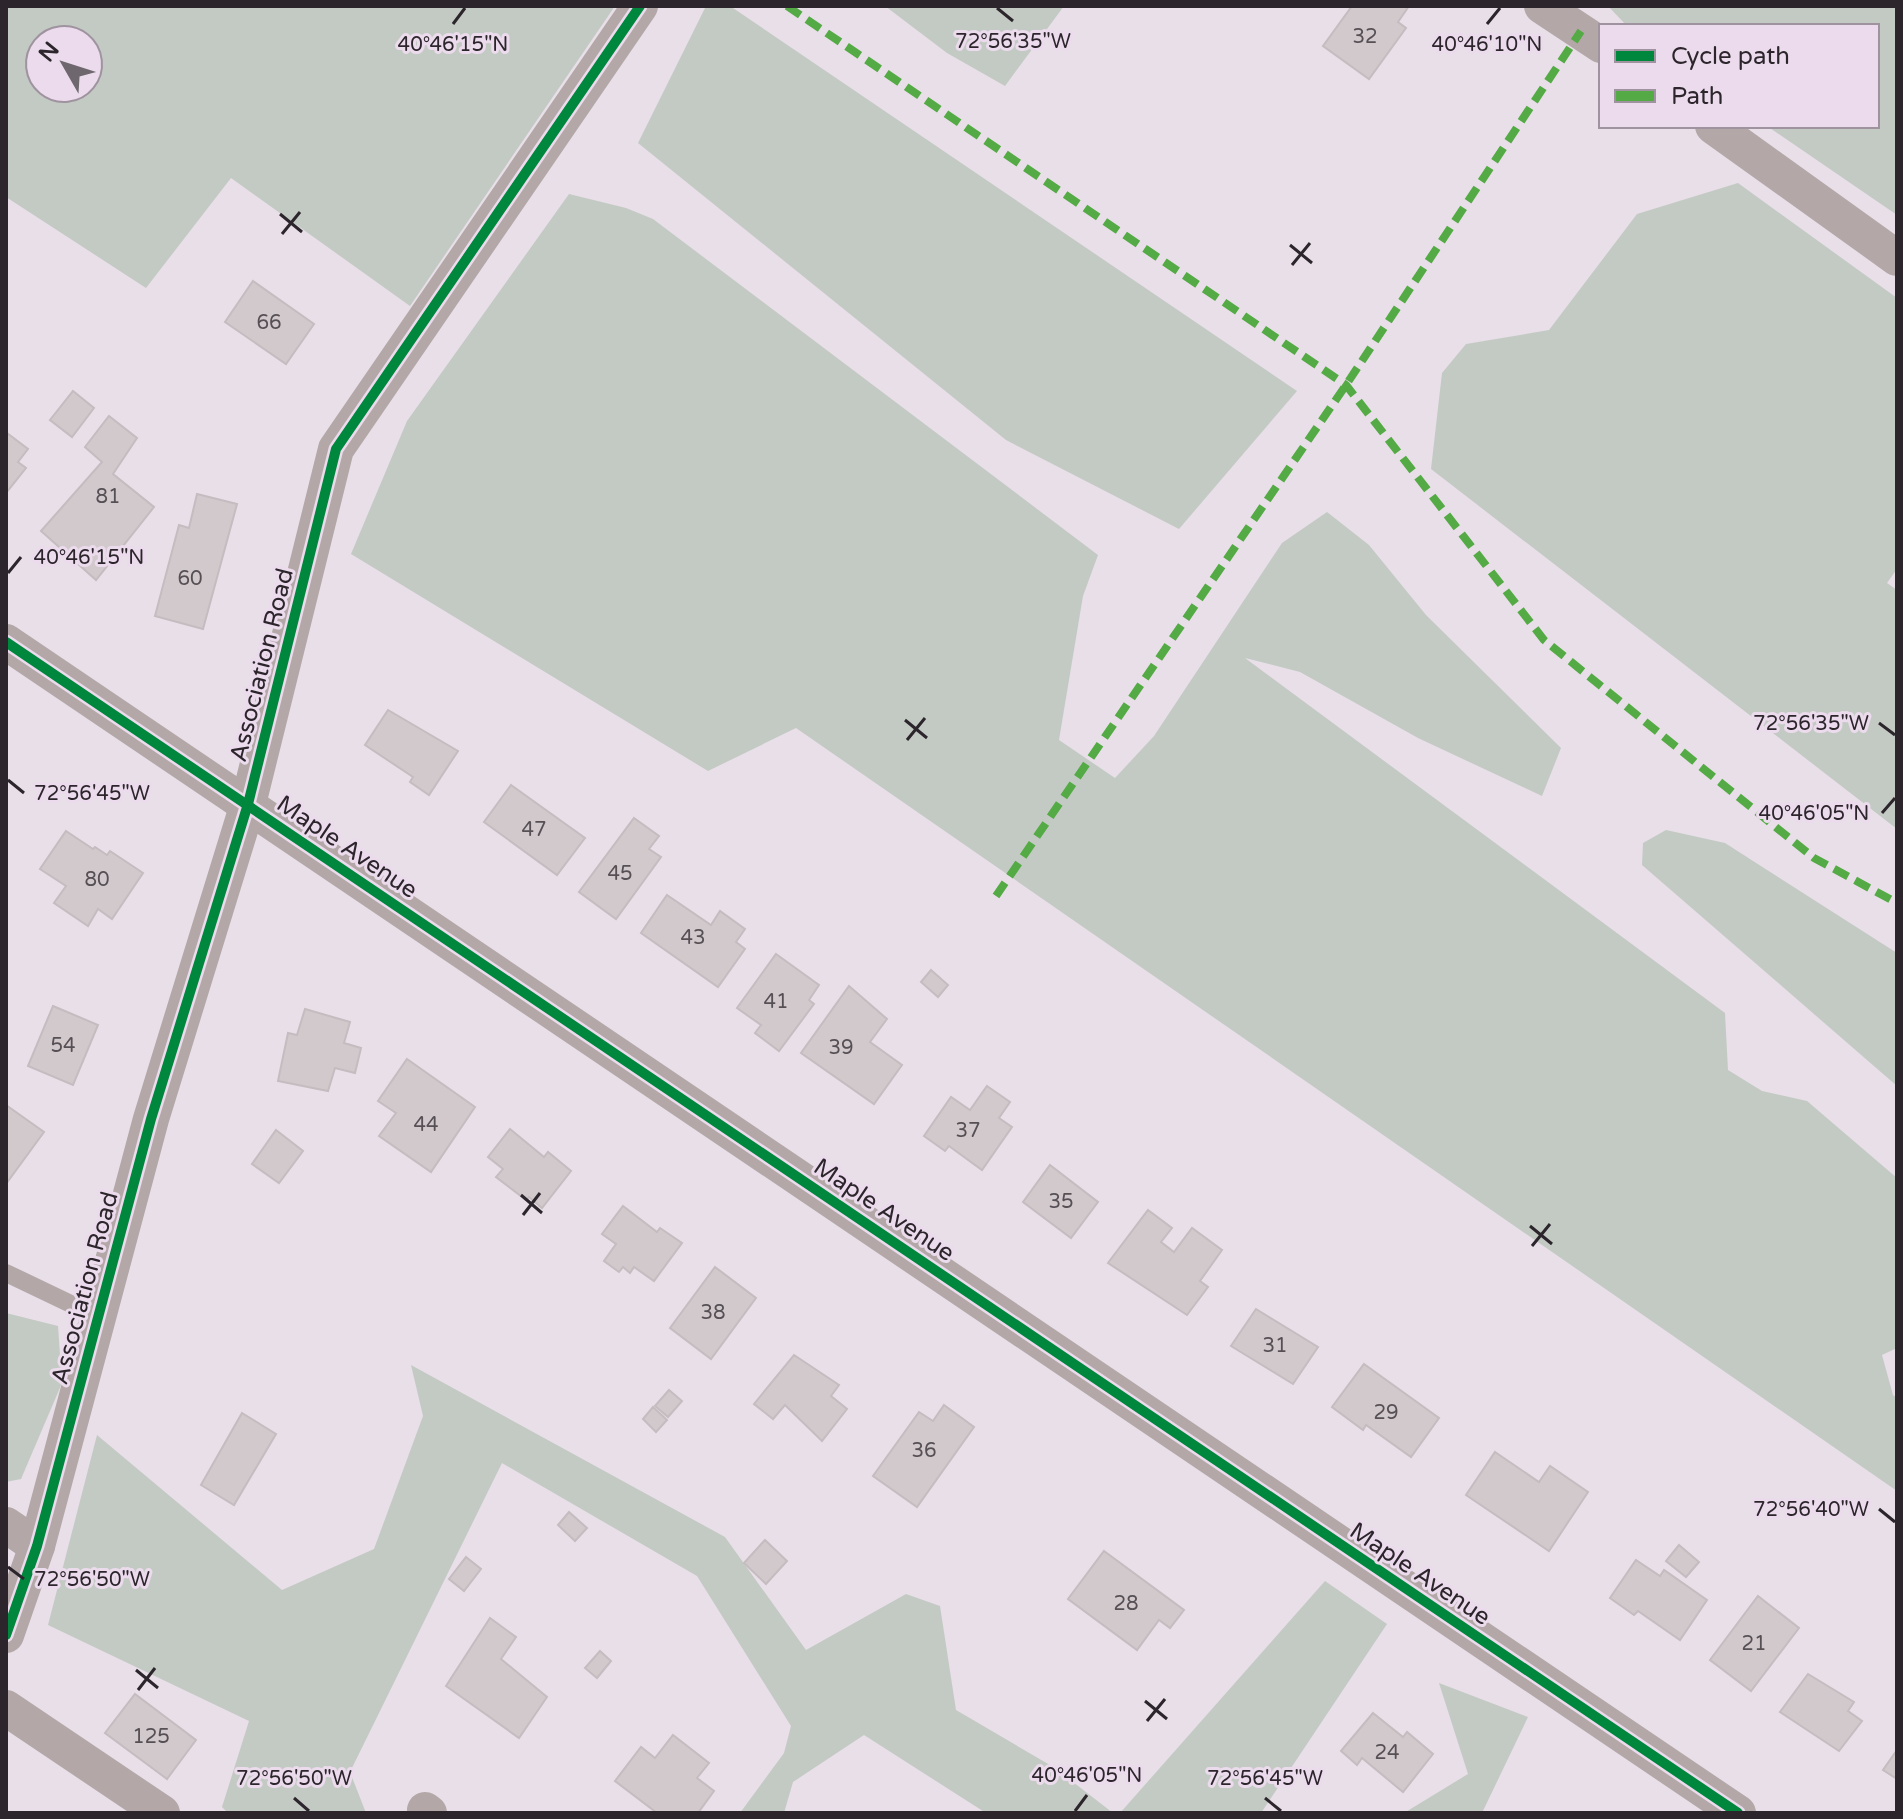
<svg xmlns="http://www.w3.org/2000/svg" width="1903" height="1819" viewBox="0 0 1903 1819" font-family="'Varela Round',sans-serif">
<style>
.green{fill:#c3cac3;fill-rule:evenodd}
.building{fill:#d2c9cd;stroke:#c5bcc0;stroke-width:2}
.lines{fill:none;stroke-linecap:round;stroke-linejoin:round}
.service{stroke:#b3a8a7;stroke-width:18}
.minor{stroke:#b3a8a7;stroke-width:36}
.quiet{stroke:#54aa44;stroke-width:8;stroke-dasharray:16 8;stroke-linecap:butt}
.cycleway-casing{stroke:#ebdbec;stroke-width:15}
.cycleway{stroke:#00873e;stroke-width:10}
.ticks{fill:none;stroke:#2c262c;stroke-width:3}
.labels{text-anchor:middle;dominant-baseline:central;stroke-width:6;stroke-linejoin:round;paint-order:stroke}
.number-label{font-size:20px;fill:#565055}
.street-label{font-size:24px;fill:#2c262c;stroke:#ebdbec}
.ticks-label{font-size:20px;text-anchor:middle;fill:#2c262c;stroke:#ebdbec;stroke-width:6;stroke-linejoin:round;paint-order:stroke}
</style>
<rect width="100%" height="100%" fill="#e8dfe8"/>
<g class="green">
<path d="M6,6h609l-205,300 -179,-128 -85,110 -140,-91zM88,40v48h-48v-48z"/>
<polygon points="706,6 730,6 1297,391 1179,529 1006,440 638,143"/>
<polygon points="885,6 1064,6 1005,86 947,53"/>
<polygon points="1608,6 1897,6 1897,215 1767,126 1877,126 1877,26 1627,26"/>
<polygon points="1738,183 1897,298 1897,569 1887,583 1897,590 1897,829 1431,469 1442,373 1466,344 1549,330 1637,214"/>
<polygon points="569,194 626,208 653,219 1098,555 1083,596 1059,740 1115,778 1154,736 1282,543 1327,512 1369,545 1426,615 1561,748 1542,796 1418,738 1300,672 1245,658 1725,1013 1728,1070 1762,1091 1807,1101 1897,1178 1897,1348 1882,1355 1893,1395 1897,1398 1897,1491 796,728 708,771 351,554 407,421"/>
<polygon points="1666,830 1725,843 1897,953 1897,1086 1642,865 1643,843"/>
<polygon points="6,1313 58,1326 62,1383 21,1479 6,1482"/>
<polygon points="411,1365 725,1537 806,1650 906,1594 940,1606 956,1710 1055,1768 1113,1813 986,1813 864,1735 793,1782 784,1813 740,1813 784,1753 791,1726 697,1576 502,1463 350,1772 366,1813 228,1813 222,1807 249,1721 48,1625 97,1435 282,1590 374,1549 423,1416"/>
<polygon points="1325,1581 1387,1624 1261,1813 1120,1813"/>
<polygon points="1439,1683 1528,1717 1482,1813 1404,1813 1468,1774"/>
</g>
<g class="building">
<polygon points="1352,6 1409,6 1398,22 1406,28 1369,79 1323,46"/>
<polygon points="253,281 314,324 286,364 225,322"/>
<polygon points="73,391 94,408 72,437 50,420"/>
<polygon points="109,416 137,438 113,474 154,507 96,580 41,531 102,462 85,447"/>
<polygon points="7,433 28,449 18,462 26,468 6,493"/>
<polygon points="197,494 237,504 203,629 155,616 179,525 189,528"/>
<polygon points="388,710 458,751 429,795 410,782 413,777 365,745"/>
<polygon points="511,785 585,838 557,875 484,822"/>
<polygon points="634,818 659,836 649,849 661,857 616,919 579,892"/>
<polygon points="66,831 93,849 95,847 107,855 110,851 143,873 112,919 98,909 88,926 54,903 66,886 40,869"/>
<polygon points="667,895 711,925 720,911 745,929 736,942 745,949 718,987 641,933"/>
<polygon points="776,954 819,985 809,1000 814,1004 779,1051 755,1033 761,1025 737,1008"/>
<polygon points="931,970 948,985 938,997 921,982"/>
<polygon points="849,986 887,1019 870,1042 902,1065 874,1104 801,1053"/>
<polygon points="53,1006 98,1025 73,1085 28,1066"/>
<polygon points="305,1009 350,1022 344,1043 361,1048 355,1073 335,1068 328,1091 278,1081 288,1033 297,1035"/>
<polygon points="407,1059 475,1107 431,1172 379,1136 396,1113 378,1101"/>
<polygon points="987,1086 1010,1102 999,1118 1012,1127 982,1170 949,1146 945,1151 924,1136 951,1097 970,1110"/>
<polygon points="6,1105 44,1132 6,1184"/>
<polygon points="510,1129 544,1157 548,1152 571,1171 542,1208 529,1197 526,1200 496,1177 503,1169 488,1157"/>
<polygon points="276,1130 303,1151 279,1183 252,1164"/>
<polygon points="1050,1165 1098,1202 1071,1238 1023,1202"/>
<polygon points="623,1206 657,1232 660,1228 682,1243 654,1281 634,1267 630,1273 623,1267 619,1272 604,1261 616,1244 602,1234"/>
<polygon points="1148,1210 1172,1228 1161,1242 1174,1252 1192,1228 1222,1250 1200,1281 1208,1287 1187,1315 1108,1263"/>
<polygon points="715,1267 756,1298 711,1359 670,1328"/>
<polygon points="1256,1309 1318,1347 1293,1384 1231,1346"/>
<polygon points="794,1355 839,1385 831,1396 847,1409 822,1441 785,1405 773,1419 754,1404"/>
<polygon points="1364,1364 1439,1418 1411,1457 1366,1425 1363,1430 1332,1407"/>
<polygon points="669,1390 682,1401 668,1417 655,1406"/>
<polygon points="944,1405 974,1427 917,1507 873,1476 919,1412 933,1421"/>
<polygon points="653,1407 667,1420 656,1432 643,1419"/>
<polygon points="242,1413 276,1434 234,1505 201,1485"/>
<polygon points="1495,1452 1539,1482 1550,1466 1588,1492 1549,1551 1466,1495"/>
<polygon points="569,1512 587,1528 575,1541 558,1525"/>
<polygon points="765,1540 787,1561 766,1584 744,1563"/>
<polygon points="1679,1545 1699,1562 1686,1577 1666,1561"/>
<polygon points="1104,1551 1184,1610 1170,1628 1159,1620 1137,1650 1068,1599"/>
<polygon points="466,1557 481,1569 464,1591 449,1579"/>
<polygon points="1636,1560 1660,1576 1664,1570 1707,1600 1680,1640 1638,1611 1634,1615 1610,1598"/>
<polygon points="1758,1596 1799,1628 1751,1691 1710,1660"/>
<polygon points="490,1618 516,1637 501,1659 547,1697 519,1738 446,1686"/>
<polygon points="600,1651 611,1661 597,1678 585,1668"/>
<polygon points="1808,1674 1854,1702 1848,1711 1862,1721 1839,1751 1780,1712"/>
<polygon points="135,1694 196,1740 167,1779 105,1733"/>
<polygon points="1373,1713 1403,1737 1407,1732 1433,1754 1403,1792 1362,1758 1357,1765 1341,1751"/>
<polygon points="673,1735 709,1763 697,1778 714,1791 698,1813 657,1813 615,1781 641,1747 655,1758"/>
<polygon points="1897,1750 1897,1779 1883,1770"/>
</g>
<g class="lines">
<polyline class="service" points="6,1273 98,1317"/>
<g class="minor">
<polyline points="1542,6 1601,45"/>
<polyline points="1713,126 1897,258"/>
<polyline points="6,642 1738,1813"/>
<polyline points="6,1525 37,1546"/>
<polyline points="6,1635 37,1546 151,1119 248,804 336,449 640,6"/>
<polyline points="6,1708 162,1813"/>
<polyline points="425,1810 429,1813"/>
</g>
<g class="quiet">
<polyline points="787,6 1346,385 1544,640 1814,858 1897,903"/>
<polyline points="996,896 1346,385 1581,31"/>
</g>
<defs>
<g id="cycleway">
<polyline points="6,642 1738,1813"/>
<polyline points="6,1635 37,1546 151,1119 248,804 336,449 640,6"/>
</g>
</defs>
<use href="#cycleway" class="cycleway-casing"/>
<use href="#cycleway" class="cycleway"/>
</g>
<path class="ticks" d="M997,8l16,13M453,24l12,-16M1487,24l13,-16M280,214l22,18M282,234l18,-22M1290,245l22,18M1292,265l18,-22M8,573l13,-16M905,720l22,18M1879,723l16,12M907,740l18,-22M8,780l16,13M1882,813l13,-15M521,1195l21,18M523,1215l17,-22M1530,1226l22,18M1532,1246l18,-22M1879,1509l16,13M8,1567l16,12M136,1670l22,18M138,1690l17,-22M1145,1701l22,18M1147,1721l18,-22M294,1798l15,13M1265,1798l16,13M1075,1811l12,-16"/>
<g class="labels">
<g class="number-label">
<text x="1365" y="37">32</text>
<text x="269" y="323">66</text>
<text x="108" y="497">81</text>
<text x="190" y="579">60</text>
<text x="534" y="830">47</text>
<text x="620" y="874">45</text>
<text x="97" y="880">80</text>
<text x="693" y="938">43</text>
<text x="776" y="1002">41</text>
<text x="63" y="1046">54</text>
<text x="841" y="1048">39</text>
<text x="426" y="1125">44</text>
<text x="968" y="1131">37</text>
<text x="1061" y="1202">35</text>
<text x="713" y="1313">38</text>
<text x="1275" y="1346">31</text>
<text x="1386" y="1413">29</text>
<text x="924" y="1451">36</text>
<text x="1126" y="1604">28</text>
<text x="1754" y="1644">21</text>
<text x="151" y="1737">125</text>
<text x="1387" y="1753">24</text>
</g>
<g class="street-label">
<text transform="translate(262 665) rotate(-76)">Association Road</text>
<text transform="translate(347 847) rotate(34)">Maple Avenue</text>
<text transform="translate(884 1210) rotate(34)">Maple Avenue</text>
<text transform="translate(85 1288) rotate(-75)">Association Road</text>
<text transform="translate(1420 1574) rotate(34)">Maple Avenue</text>
</g>
</g>
<g class="ticks-label">
<text x="1013" y="48">72°56'35"W</text>
<text x="453" y="51">40°46'15"N</text>
<text x="1487" y="51">40°46'10"N</text>
<text x="89" y="564">40°46'15"N</text>
<text x="1811" y="730">72°56'35"W</text>
<text x="92" y="800">72°56'45"W</text>
<text x="1814" y="820">40°46'05"N</text>
<text x="1811" y="1516">72°56'40"W</text>
<text x="92" y="1586">72°56'50"W</text>
<text x="1087" y="1782">40°46'05"N</text>
<text x="294" y="1785">72°56'50"W</text>
<text x="1265" y="1785">72°56'45"W</text>
</g>
<rect width="1903" height="1819" fill="none" stroke="#2c262c" stroke-width="16"/>
<rect x="1599" y="24" width="280" height="104" fill="#ebdbec" stroke="#9f939f" stroke-width="2"/>
<rect x="1615" y="50" width="40" height="12" fill="#00873e" stroke="#9f939f" stroke-width="2"/>
<text x="1671" y="64" font-size="24" fill="#2c262c">Cycle path</text>
<rect x="1615" y="90" width="40" height="12" fill="#54aa44" stroke="#9f939f" stroke-width="2"/>
<text x="1671" y="104" font-size="24" fill="#2c262c">Path</text>
<g transform="translate(64 64) rotate(309)"><circle r="38" fill="#ebdbec" stroke="#9f939f" stroke-width="2"/>
<path d="M0-6L14 30L0 20L-14 30Z" fill="#6e676e"/>
<text y="-12" font-size="22" font-weight="bold" text-anchor="middle" fill="#2c262c">N</text>
</g>
</svg>
